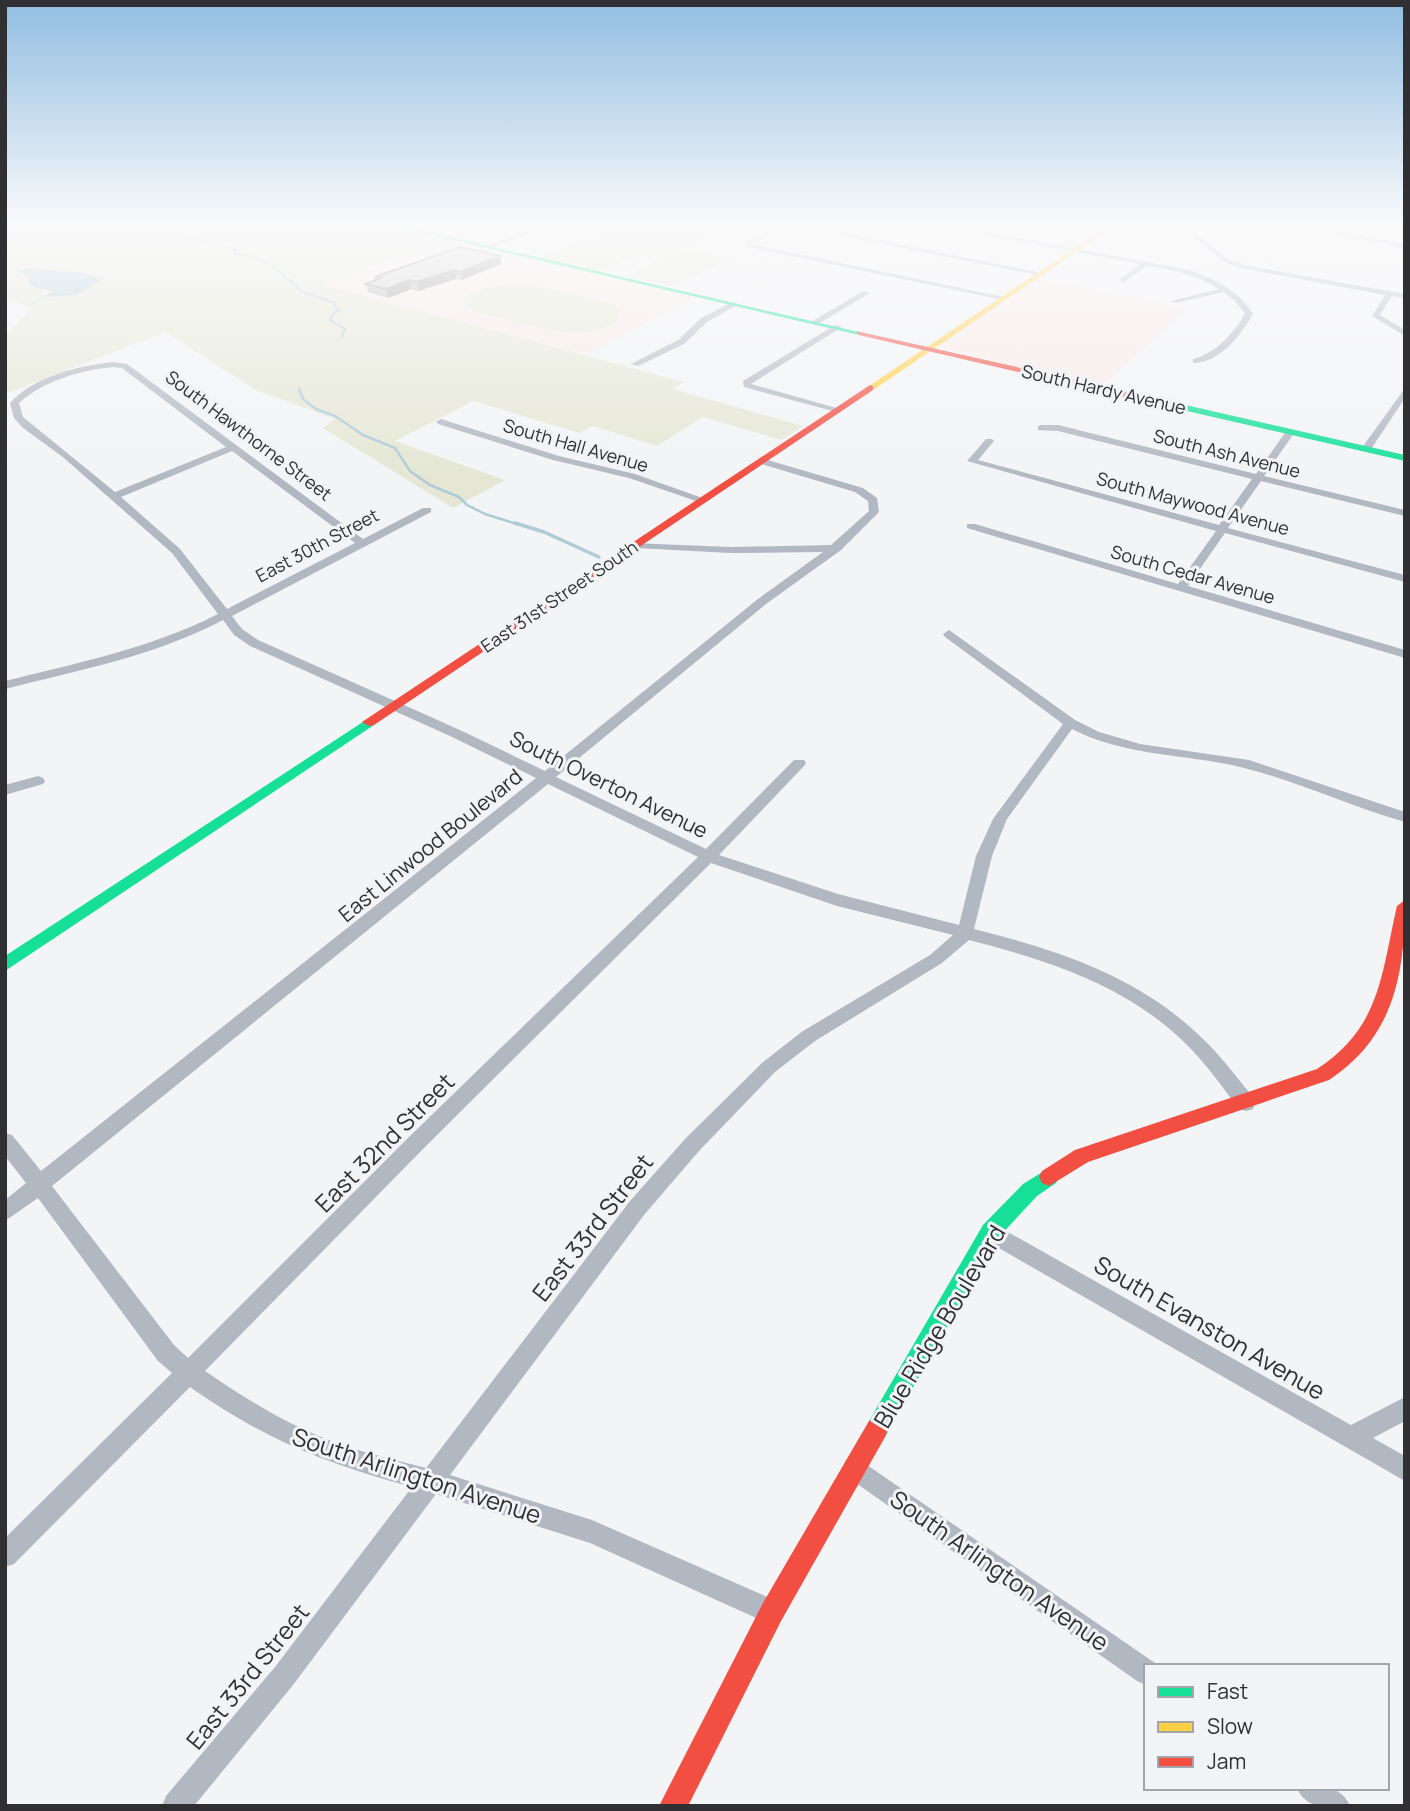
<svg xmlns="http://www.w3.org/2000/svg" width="1410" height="1811" viewBox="0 0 1410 1811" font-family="Manrope,sans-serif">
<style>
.education{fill:#f8ebe6}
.green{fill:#e5e7d4}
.water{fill:#aecbd6}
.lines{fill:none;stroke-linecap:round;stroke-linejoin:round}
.stream-far2{stroke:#aecbd6;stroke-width:2}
.stream-far1{stroke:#aecbd6;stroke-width:2.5}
.stream{stroke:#aecbd6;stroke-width:3.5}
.street{fill:#b2b8c1;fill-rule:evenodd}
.fast{fill:#16e098;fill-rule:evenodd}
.slow{fill:#ffcf43;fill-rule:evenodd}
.jam{fill:#f24e42;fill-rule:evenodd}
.wall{fill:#b4b4b5}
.shaded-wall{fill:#929294}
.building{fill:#d1d1d3;stroke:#929294;stroke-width:2}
.labels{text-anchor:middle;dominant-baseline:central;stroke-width:6;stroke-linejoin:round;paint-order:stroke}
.far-street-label{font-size:18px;fill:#303032;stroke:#f2f3f7}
.street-label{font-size:21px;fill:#303032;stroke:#f2f3f7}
.near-street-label{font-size:24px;fill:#303032;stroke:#f2f3f7}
</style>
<rect width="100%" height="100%" fill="#f3f4f6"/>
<g class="education">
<polygon points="442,239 695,297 584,356 322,285"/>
<polygon points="1037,279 1187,309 1101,387 938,347"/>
</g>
<g class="green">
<polygon points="5,226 388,226 442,239 323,285 684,382 673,389 803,426 782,440 703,417 657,446 593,426 580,433 473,401 395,441 505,480 453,508 323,428 335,419 256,390 165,332 5,394 5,336 32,308 5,299"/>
<path d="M615,226h120l-50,23 45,10 -58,27 -46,-10 37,-18c-35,-12 -37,10 -64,12 -12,1 -47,-10 -61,-13z"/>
<path d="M525,283l100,24 -5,3 -1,9c-31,26 -79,8 -113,0 -14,-4 -32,-5 -41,-16l1,-7 22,-9z"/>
</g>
<polygon class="water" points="27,268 84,273 104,279 76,295 46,297 28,305 54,291 37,288 28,283 29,278 19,271"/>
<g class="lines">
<g class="stream-far2">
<path d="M158,232l78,17 -2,5c19,0 40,11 53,24"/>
<polyline points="289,279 301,291 335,303 335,307 340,310 335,312 330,320 345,329 341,337"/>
</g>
<polyline class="stream-far1" points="299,389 303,399 316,409 335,416 363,435 395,448 410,471 430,485 459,497 467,505 485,514 520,525"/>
<polyline class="stream" points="515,523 544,532 599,557"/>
<g class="street">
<polygon points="431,226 441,226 421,234 418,232"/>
<polygon points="538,226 548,226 490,249 485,248"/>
<polygon points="777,226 786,226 751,244 1008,298 1004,300 747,247 743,244"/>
<polygon points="794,226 809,226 1046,274 1042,276"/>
<path d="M939,226h16l230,43c27,8 53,20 68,45 -12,21 -33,49 -60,49v-4c23,-6 40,-25 52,-45l-10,-13 -11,-9 -49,11 -4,-2 48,-12c-23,-14 -46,-19 -72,-23l-24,17 -3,-4 20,-15z"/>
<polygon points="1179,226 1187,226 1229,260 1244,265 1405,294 1405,298 1392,296 1380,315 1405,330 1405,336 1372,316 1385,295 1240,268 1225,262"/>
<polygon points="1292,226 1308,226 1405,244 1405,248"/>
<polygon points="863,291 870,293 818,324 811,322"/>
<polygon points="732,302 739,304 707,322 684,344 638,366 631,364 678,340 701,318"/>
<polygon points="835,325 842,327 751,384 840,409 840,413 744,387 743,381"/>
<path d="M113,362l14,2 236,175 60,-31h8v4l-199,104 10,13 16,11 202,90 85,41 213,-172 65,-47 -92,1 -96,-5 -5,-3 1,-2 100,4 100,-2 38,-34 -1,-10 -13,-9 -97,-29 -2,-2 5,-3 102,30 14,10 2,14 -38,38 -75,54 -210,173 150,72 88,-89h10l2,3 -2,3 -85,89 119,39 121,31 17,-69 17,-37 70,-95 -118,-87 -2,-3 6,-4 126,90 24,12 41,12 109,16 156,52v10c-53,-15 -104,-39 -157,-53 -59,-16 -120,-11 -176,-40l-65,90 -15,37 -18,73c84,21 167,48 230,111 18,17 33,38 49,57l2,6 -2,6 -7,2 -7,-2c-15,-20 -30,-41 -47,-59 -60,-63 -141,-89 -223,-110l-27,23 -127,78 -40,31 -76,79 -55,64 -194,260 142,45 189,83 4,9 -4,9 -9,4 -182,-82 -154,-49 -143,191 -99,121h-32l4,-10 109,-129 137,-180c-88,-24 -148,-48 -222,-100l-176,177 -9,3v-29l167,-165 -14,-12 -120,-163 -33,23v-21l21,-17 -21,-27v-23l7,2 29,36 495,-393 -86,-42 -200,-90 -16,-11 -11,-15c-68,36 -144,50 -218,69v-8c73,-18 146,-33 213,-67l-46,-61 -108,-95 -42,-31 -8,-9 -4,-15c24,-27 69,-37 103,-41zM113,367l9,1 104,79 -111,45 -92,-75 -4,-14c24,-22 62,-33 94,-36zM232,451l123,92 -128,66 -47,-60 -59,-52zM548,784l150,73 -286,277 -224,224 -14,-13 -122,-159zM711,863l126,43 116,29 -23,20 -127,76 -40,31 -78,77 -55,62 -204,267c-26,-7 -52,-13 -78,-21 -52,-17 -98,-45 -143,-76l221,-225z"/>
<polygon points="1405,388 1405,398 1371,449 1363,451 1361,449"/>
<polygon points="441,419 559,456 635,474 708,500 699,502 629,478 553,460 438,424 436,422"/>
<polygon points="1041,425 1058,425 1256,474 1287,430 1293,430 1295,432 1264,476 1405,510 1405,516 1261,481 1228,528 1405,575 1405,582 1225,533 1188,586 1405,650 1405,658 967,528 967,524 975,524 1178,584 1216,531 967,461 986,439 992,439 994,441 978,460 1219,525 1252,479 1058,431 1038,430 1038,426"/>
<polygon points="38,776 43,778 45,781 43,784 5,795 5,785"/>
<polygon points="990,1222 1351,1425 1405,1397 1405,1421 1373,1438 1405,1456 1405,1481 983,1239 980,1232 983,1225"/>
<polygon points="854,1456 1155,1663 1157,1666 1146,1666 1146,1685 1137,1681 846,1476 842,1468 846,1460"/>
<path d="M1297,1788c22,0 43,-5 53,18 -21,0 -43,5 -53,-18z"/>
</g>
<g class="fast">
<polygon points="391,226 404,226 863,333 859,335"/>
<polygon points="1168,401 1405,455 1405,461 1165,406 1164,404"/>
<polygon points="369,718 376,722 374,725 5,971 5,956"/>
<polygon points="1049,1168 1056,1171 1059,1177 1056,1183 1037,1196 997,1239 885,1437 877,1440 869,1437 866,1429 869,1421 983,1225 1023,1184"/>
</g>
<polygon class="slow" points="1107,226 1115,226 873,390 866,388"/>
<g class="jam">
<polygon points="856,331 1168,401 1172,404 1168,407 859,335"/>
<polygon points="870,385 873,386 873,390 374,725 369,726 362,722"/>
<path d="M1405,900c0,74 -11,137 -76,180l-241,82 -39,24 -7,-3 -3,-6 3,-6 33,-21 242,-81c64,-42 64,-94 80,-163z"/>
<polygon points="877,1418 885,1421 888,1429 885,1437 781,1621 688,1806 659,1806 763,1603 869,1421"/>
</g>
</g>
<polygon class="wall" points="501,264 462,280 456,279 418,291 411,289 388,298 368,292 366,284 376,280 375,277"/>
<g class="shaded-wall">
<polygon points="500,256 501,264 462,280 461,272"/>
<polygon points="455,270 456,279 418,291 417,282"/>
<polygon points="409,280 411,289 388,298 387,289"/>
</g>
<polygon class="building" points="460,247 500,256 461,272 455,270 417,282 409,280 387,289 366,284 381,278 375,277"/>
<linearGradient id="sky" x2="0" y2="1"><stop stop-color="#91bde1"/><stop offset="0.47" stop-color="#fafafb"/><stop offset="1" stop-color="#fafafb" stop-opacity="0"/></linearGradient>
<rect width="1410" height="480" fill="url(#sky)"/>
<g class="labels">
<g class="far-street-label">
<text transform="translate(1104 389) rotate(13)">South Hardy Avenue</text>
<text transform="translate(249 435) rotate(37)">South Hawthorne Street</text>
<text transform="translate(576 445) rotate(16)">South Hall Avenue</text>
<text transform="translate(1227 453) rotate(14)">South Ash Avenue</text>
<text transform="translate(1193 503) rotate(15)">South Maywood Avenue</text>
<text transform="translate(317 545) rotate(-28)">East 30th Street</text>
<text transform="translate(1193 574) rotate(16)">South Cedar Avenue</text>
<text transform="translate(559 596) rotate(-34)">East 31st Street South</text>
</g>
<g class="street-label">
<text transform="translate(609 784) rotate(26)">South Overton Avenue</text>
<text transform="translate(430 845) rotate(-39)">East Linwood Boulevard</text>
</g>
<g class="near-street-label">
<text transform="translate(384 1142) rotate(-45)">East 32nd Street</text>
<text transform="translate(592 1227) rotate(-52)">East 33rd Street</text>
<text transform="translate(939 1326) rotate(-59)">Blue Ridge Boulevard</text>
<text transform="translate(1210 1327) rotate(30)">South Evanston Avenue</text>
<text transform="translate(417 1475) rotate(18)">South Arlington Avenue</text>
<text transform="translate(1000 1570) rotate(35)">South Arlington Avenue</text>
<text transform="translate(247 1676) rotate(-51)">East 33rd Street</text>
</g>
</g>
<rect width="1410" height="1811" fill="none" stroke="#303032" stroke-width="14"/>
<rect x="1144" y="1664" width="245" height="126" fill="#f2f3f7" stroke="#a4a5a8" stroke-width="2"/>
<rect x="1158" y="1687" width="35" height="10" fill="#16e098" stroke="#a4a5a8" stroke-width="2"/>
<text x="1207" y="1699" font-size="21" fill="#303032">Fast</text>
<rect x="1158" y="1722" width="35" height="10" fill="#ffcf43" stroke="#a4a5a8" stroke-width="2"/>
<text x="1207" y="1734" font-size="21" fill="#303032">Slow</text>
<rect x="1158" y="1757" width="35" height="10" fill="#f24e42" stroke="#a4a5a8" stroke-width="2"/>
<text x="1207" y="1769" font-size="21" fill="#303032">Jam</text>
</svg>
